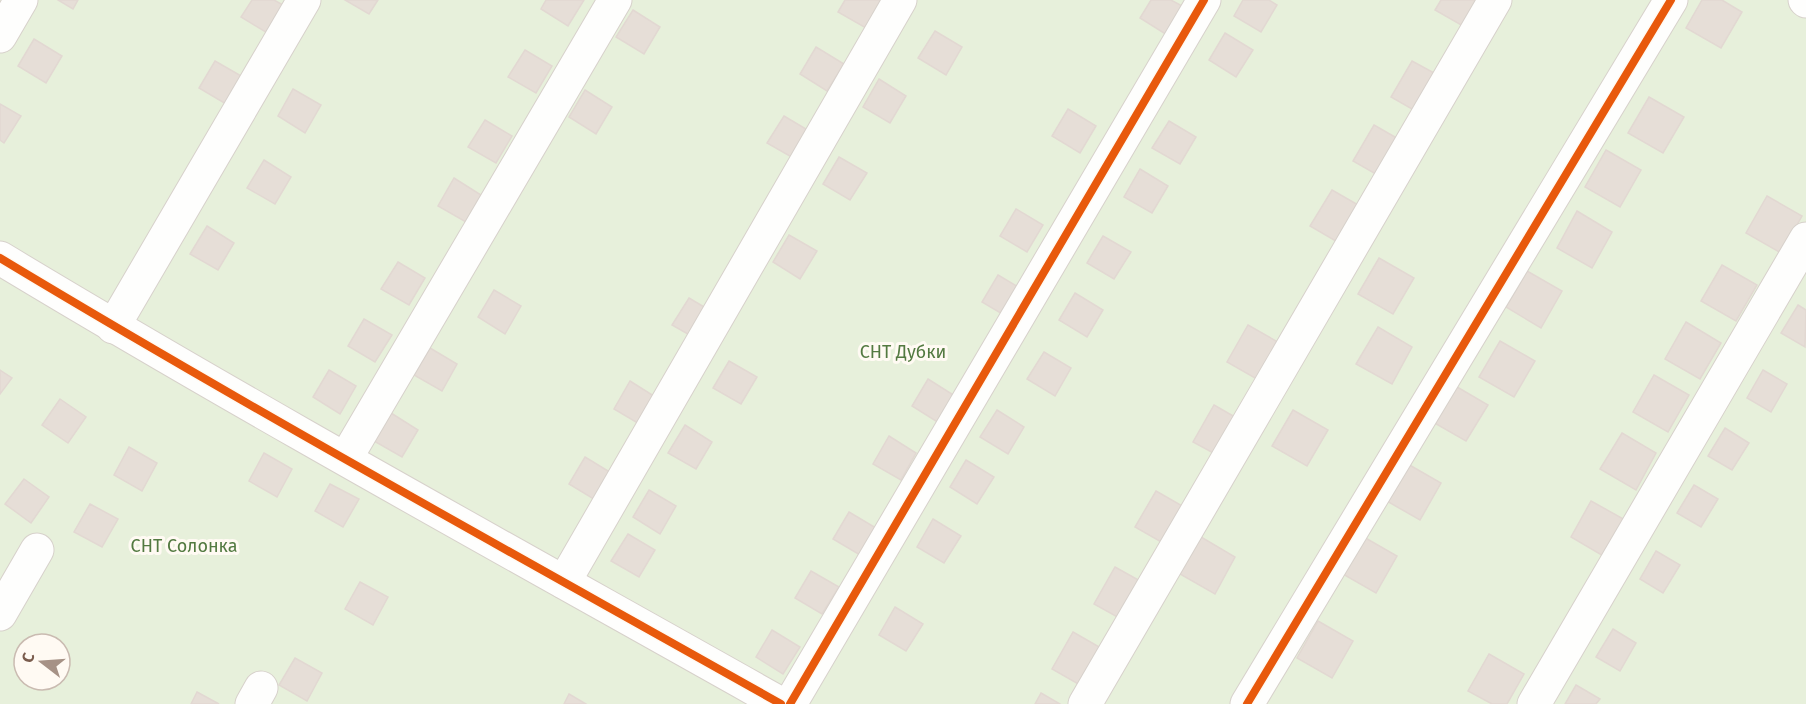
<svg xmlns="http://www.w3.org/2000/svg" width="1806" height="704" viewBox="0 0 1806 704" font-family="'Fira Sans',sans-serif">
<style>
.green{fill:#e7f0db;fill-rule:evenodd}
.building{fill:#e6ded7;stroke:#e2d8d2;stroke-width:1.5}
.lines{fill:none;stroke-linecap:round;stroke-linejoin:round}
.minor-casing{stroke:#d7d1cb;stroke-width:35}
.minor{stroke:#fefefd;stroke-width:33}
.cycleway-casing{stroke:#fffaf3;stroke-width:11}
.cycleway{stroke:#e8590c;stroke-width:8}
.labels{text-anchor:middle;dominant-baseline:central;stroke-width:6;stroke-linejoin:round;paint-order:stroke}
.park-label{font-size:18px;fill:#537a41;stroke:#fffaf3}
</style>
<rect width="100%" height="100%" fill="#f9f5f0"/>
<path class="green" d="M0,0h1806v704h-1806zM24,644h36v36h-36z"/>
<g class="building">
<polygon points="58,0 78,0 73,9"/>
<polygon points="252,0 274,0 285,6 269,34 241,17"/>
<polygon points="345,0 378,0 369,14"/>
<polygon points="546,0 584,0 568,26 541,9"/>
<polygon points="845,0 881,0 882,1 866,28 838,12"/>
<polygon points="1151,0 1171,0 1184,7 1167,35 1140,18"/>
<polygon points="1243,0 1269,0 1277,5 1261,32 1234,16"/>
<polygon points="1441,0 1487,0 1470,30 1435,10"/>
<polygon points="1702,0 1722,0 1742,12 1721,48 1686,28"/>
<polygon points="633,10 660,27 644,54 616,37"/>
<polygon points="935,31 962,47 946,75 918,58"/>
<polygon points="1225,33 1253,50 1236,77 1209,60"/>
<polygon points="34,39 62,56 46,83 18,66"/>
<polygon points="816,47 844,64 827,91 800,74"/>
<polygon points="525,50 552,66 536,93 508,77"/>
<polygon points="215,61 243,77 226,104 199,88"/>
<polygon points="1412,61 1447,80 1426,117 1391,97"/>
<polygon points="879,79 906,96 890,123 863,107"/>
<polygon points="293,89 321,105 305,133 278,116"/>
<polygon points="585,90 612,107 596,134 569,117"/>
<polygon points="1649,97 1684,117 1663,153 1628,133"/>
<polygon points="0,104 21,116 4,143 0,140"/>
<polygon points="1068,109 1096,126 1080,153 1052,136"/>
<polygon points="784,116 811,132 795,159 767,143"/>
<polygon points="485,120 512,136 496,163 468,147"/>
<polygon points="1169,121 1196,137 1180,164 1152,148"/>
<polygon points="1374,125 1409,145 1388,181 1353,161"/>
<polygon points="1606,150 1641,170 1620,207 1585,187"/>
<polygon points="839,157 867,173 850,200 823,184"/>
<polygon points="264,160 291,177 275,204 247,188"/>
<polygon points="1140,169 1168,186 1152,213 1124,197"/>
<polygon points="454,178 481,195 466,222 438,206"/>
<polygon points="1332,190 1367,210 1346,247 1310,226"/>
<polygon points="1767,196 1802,216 1781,253 1746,233"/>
<polygon points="1016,209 1043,225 1027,252 1000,236"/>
<polygon points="1577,211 1612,232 1592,268 1557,248"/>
<polygon points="207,226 234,243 218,270 190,254"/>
<polygon points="789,235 817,251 800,279 773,262"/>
<polygon points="1103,236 1131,252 1114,279 1087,263"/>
<polygon points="1379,258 1414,278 1393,314 1358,294"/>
<polygon points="398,262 425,278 409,305 381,289"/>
<polygon points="1722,265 1757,285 1736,321 1701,301"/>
<polygon points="1527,271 1562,291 1541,328 1506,307"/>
<polygon points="998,275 1025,291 1009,318 982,302"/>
<polygon points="494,290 521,306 505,334 478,317"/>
<polygon points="1075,293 1103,310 1087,337 1059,320"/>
<polygon points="689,298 716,314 700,341 672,325"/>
<polygon points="1798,305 1806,310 1805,347 1781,333"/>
<polygon points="364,319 392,335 375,362 348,346"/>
<polygon points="1686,322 1721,343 1700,379 1665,359"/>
<polygon points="1248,325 1283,345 1262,382 1227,362"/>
<polygon points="1378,327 1412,347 1392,384 1356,364"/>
<polygon points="1500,341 1535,361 1514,397 1479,377"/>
<polygon points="430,348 457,364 442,391 414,375"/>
<polygon points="1044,352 1071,368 1055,396 1027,379"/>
<polygon points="729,361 757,377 741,404 713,388"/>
<polygon points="0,370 12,378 0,394"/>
<polygon points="329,370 356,386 340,414 313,397"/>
<polygon points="1763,370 1787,384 1771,412 1747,398"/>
<polygon points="1654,375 1689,395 1668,432 1633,412"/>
<polygon points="928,379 955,396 939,423 912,406"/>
<polygon points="630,381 657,398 641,425 614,409"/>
<polygon points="1452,384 1488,405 1466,441 1431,421"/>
<polygon points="60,399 86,417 68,443 42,425"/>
<polygon points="1214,405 1249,425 1228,461 1193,442"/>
<polygon points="997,410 1024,427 1008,454 980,437"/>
<polygon points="1293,410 1328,430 1307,466 1272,446"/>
<polygon points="391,413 418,430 402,457 374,441"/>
<polygon points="685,425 712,442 696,469 668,453"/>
<polygon points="1725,428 1749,443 1732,470 1708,456"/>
<polygon points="1622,433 1656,453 1636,490 1600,469"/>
<polygon points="889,436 916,453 901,480 873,464"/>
<polygon points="129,447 157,463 142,491 114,475"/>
<polygon points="264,453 292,469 277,497 249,481"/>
<polygon points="585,457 613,474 597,501 569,484"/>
<polygon points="966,460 994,477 977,504 950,487"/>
<polygon points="1406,463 1441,483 1420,520 1385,500"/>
<polygon points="24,479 49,497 31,523 5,504"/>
<polygon points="330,484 359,499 343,527 315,511"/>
<polygon points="1694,485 1718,499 1701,527 1677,513"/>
<polygon points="649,490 676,506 660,534 633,517"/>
<polygon points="1156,491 1191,511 1170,547 1135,527"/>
<polygon points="1591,501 1627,521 1605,557 1571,537"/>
<polygon points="90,504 118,519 102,547 74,532"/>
<polygon points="849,512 876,528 860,555 833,539"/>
<polygon points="933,519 961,536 944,563 917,547"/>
<polygon points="628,534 655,550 639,577 611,561"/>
<polygon points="1362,536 1397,556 1376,593 1341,573"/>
<polygon points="1201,537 1235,557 1215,594 1180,574"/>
<polygon points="1656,551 1680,565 1663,593 1640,579"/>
<polygon points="1115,567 1151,587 1130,624 1094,604"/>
<polygon points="811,571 839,587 822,614 795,598"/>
<polygon points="360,582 388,597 373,625 345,609"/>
<polygon points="895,607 923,624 906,651 879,635"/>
<polygon points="1318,621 1353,641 1332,678 1297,658"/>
<polygon points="1613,629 1636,643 1620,671 1596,657"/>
<polygon points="772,630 800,647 783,674 756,657"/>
<polygon points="1073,632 1108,652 1087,689 1052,669"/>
<polygon points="1489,654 1524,674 1507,704 1492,704 1468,691"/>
<polygon points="295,658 322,673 307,701 279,685"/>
<polygon points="1576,685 1600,699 1596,704 1565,704"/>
<polygon points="197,692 219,704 191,704"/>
<polygon points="1041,693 1060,704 1035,704"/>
<polygon points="569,694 586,704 564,704"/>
</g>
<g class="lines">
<defs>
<g id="minor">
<polyline points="1805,0 1806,1"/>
<polyline points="0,36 21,0"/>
<path d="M0,258c257,155 520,299 781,446"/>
<polyline points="113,327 304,0"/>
<polyline points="350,451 615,0"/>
<polyline points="564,582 900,0"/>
<polyline points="0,614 37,550"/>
<polyline points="252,704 261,688"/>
<polyline points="790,704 1204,0"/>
<polyline points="1085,704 1495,0"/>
<polyline points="1247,704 1671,0"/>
<polyline points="1534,704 1806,239"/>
</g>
</defs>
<use href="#minor" class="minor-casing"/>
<use href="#minor" class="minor"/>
<defs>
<g id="cycleway">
<path d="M0,258c257,155 520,299 781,446"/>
<polyline points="790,704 1204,0"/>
<polyline points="1247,704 1671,0"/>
</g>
</defs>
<use href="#cycleway" class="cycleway-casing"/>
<use href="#cycleway" class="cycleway"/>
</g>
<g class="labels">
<g class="park-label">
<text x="903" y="352">СНТ Дубки</text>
<text x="184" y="546">СНТ Солонка</text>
</g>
</g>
<g transform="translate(42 662) rotate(287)"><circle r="28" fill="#fffaf3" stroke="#cabbb1" stroke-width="1.5"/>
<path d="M0-4.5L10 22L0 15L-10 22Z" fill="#a69286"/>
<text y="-9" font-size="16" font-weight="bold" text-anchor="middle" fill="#7a5c4d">С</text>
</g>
</svg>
